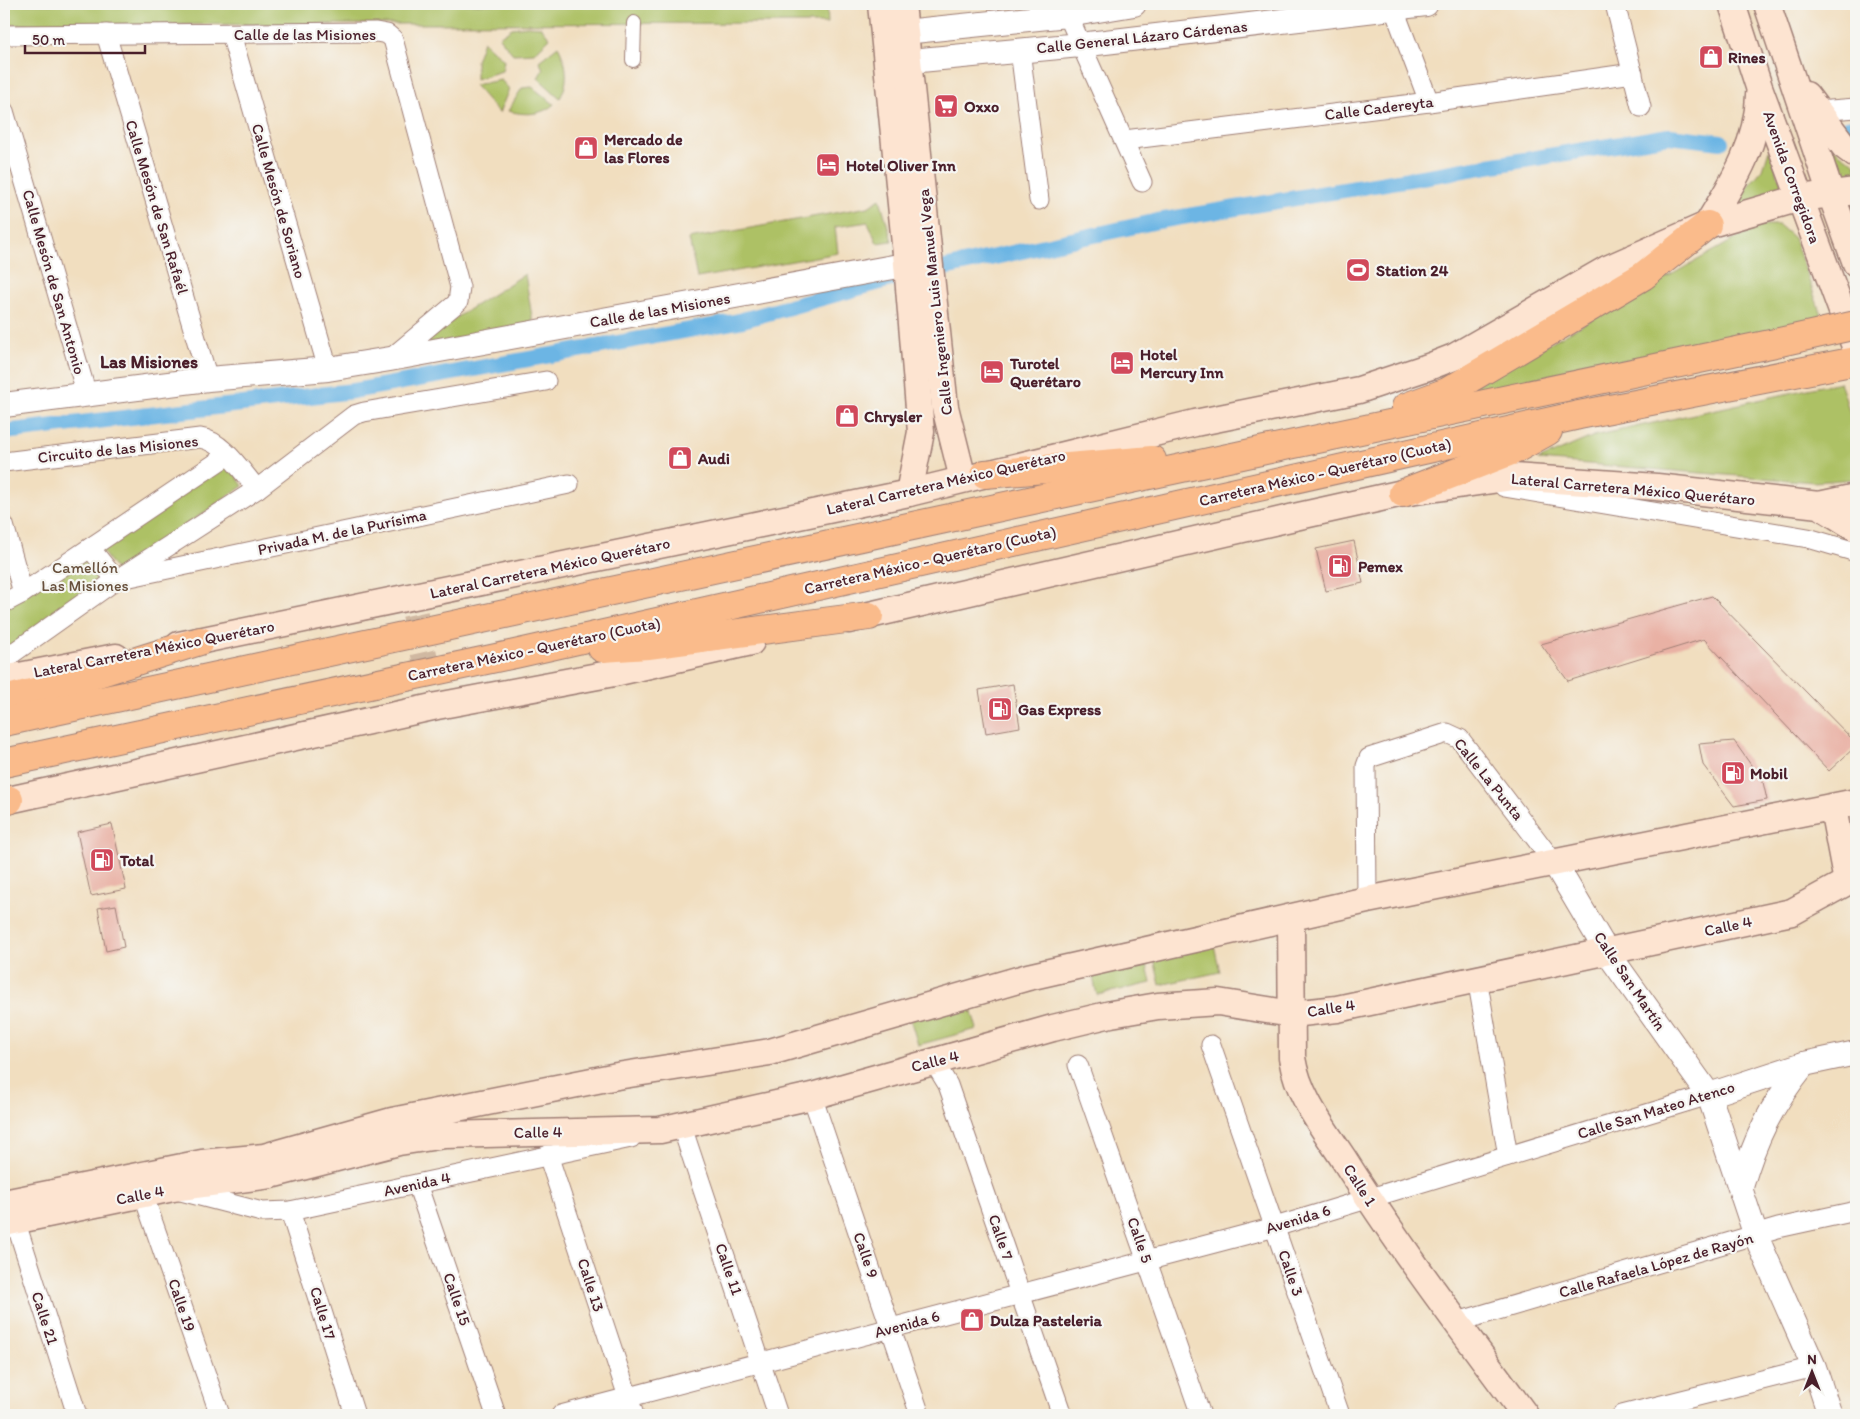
<svg xmlns="http://www.w3.org/2000/svg" width="1860" height="1419" viewBox="0 0 1860 1419" font-family="Itim,sans-serif">
<style>
.green{fill:#adc165;stroke:#7c7048}
.lines{fill:none;stroke-linecap:round;stroke-linejoin:round}
.canal{stroke:#6cb5e4;stroke-width:16}
.building{fill:#e9b1a4}
.secondary-tunnel{stroke:#d0b8a1;stroke-width:26;stroke-dasharray:26 13;stroke-linecap:butt}
.pedestrian-casing{stroke:#9e7e75;stroke-width:16}
.minor-casing{stroke:#9e7e75;stroke-width:21}
.tertiary-casing{stroke:#9e7e75;stroke-width:26}
.secondary-casing{stroke:#9e7e75;stroke-width:29}
.trunk-casing{stroke:#9e7e75;stroke-width:30}
.pedestrian{stroke:#fff;stroke-width:14}
.minor{stroke:#fff;stroke-width:19}
.tertiary{stroke:#fff;stroke-width:24}
.secondary{stroke:#fde4d1;stroke-width:26}
.trunk{stroke:#fabb8b;stroke-width:28}
.trunk-bridge-casing{stroke:#9e7e75;stroke-width:30;stroke-linecap:butt}
.trunk-bridge{stroke:#fabb8b;stroke-width:28}
.labels{text-anchor:middle;dominant-baseline:central;stroke-width:4.5;stroke-linejoin:round;paint-order:stroke}
.street-label{font-size:16px;fill:#4a1f2b;stroke:#f6f6f2}
.poi-label{font-size:16px;font-weight:bold;fill:#4a1f2b;stroke:#f6f6f2;text-anchor:start}
.park-label{font-size:16px;fill:#68503c;stroke:#f6f6f2}
.neighbourhood-label{font-size:18px;font-weight:bold;fill:#4a1f2b;stroke:#f6f6f2}
</style>
<rect width="100%" height="100%" fill="#f6f6f2"/>
<filter id="ink" filterUnits="userSpaceOnUse"><feTurbulence type="fractalNoise" baseFrequency=".02" numOctaves="2"/><feDisplacementMap in="SourceGraphic" scale="10" xChannelSelector="R" yChannelSelector="G"/><feConvolveMatrix kernelMatrix="1 2 1 2 8 2 1 2 1" color-interpolation-filters="sRGB"/></filter>
<filter id="wash" filterUnits="userSpaceOnUse"><feTurbulence type="fractalNoise" baseFrequency=".0096" numOctaves="4" result="noise"/><feDisplacementMap in="SourceGraphic" scale="20" xChannelSelector="R" yChannelSelector="G"/><feGaussianBlur stdDeviation="1.12" result="paint"/><feColorMatrix in="noise" values="0 0 0 0 0 0 0 0 0 0 0 0 0 0 0 0 0 1.4 0 .05"/><feComposite in="paint" operator="in"/></filter>
<g filter="url(#wash)">
<rect width="100%" height="100%" fill="#f1debf"/>
<g class="green">
<polygon points="4,4 827,4 828,23 4,25"/>
<polygon points="527,26 541,27 550,38 534,53 513,54 499,37 512,28"/>
<polygon points="483,41 504,60 502,71 476,79 476,61"/>
<path d="M558,46c9,16 12,35 2,52l-22,-20 5,-9 -4,-8z"/>
<polygon points="501,80 509,89 499,113 474,85"/>
<path d="M532,87l22,17c-13,12 -30,11 -46,7l14,-23z"/>
<polygon points="1831,147 1856,164 1856,187 1847,185"/>
<polygon points="1769,150 1786,197 1724,213 1763,169"/>
<polygon points="880,199 892,241 877,243 868,222 835,227 838,253 697,278 689,239 868,207"/>
<polygon points="1760,225 1779,225 1794,238 1823,320 1459,394"/>
<polygon points="525,274 533,323 429,345 427,336"/>
<polygon points="1840,382 1856,432 1856,479 1814,482 1538,460 1594,436"/>
<polygon points="227,462 243,486 117,572 100,548"/>
<polygon points="90,550 111,581 4,653 4,609"/>
<polygon points="1214,945 1220,972 1160,985 1154,959"/>
<polygon points="1146,960 1151,983 1097,995 1092,972"/>
<polygon points="968,998 977,1029 918,1045 909,1015"/>
</g>
<g class="lines">
<g class="canal">
<polyline points="1847,128 1856,126"/>
<polyline points="940,269 1158,221 1669,136 1721,142"/>
<polyline points="4,432 353,391 739,321 898,277"/>
</g>
</g>
<g id="blocks">
<g class="building">
<polygon points="1354,541 1363,583 1326,591 1316,549"/>
<polygon points="1712,596 1856,743 1856,746 1829,771 1704,639 1568,681 1541,644"/>
<polygon points="1013,684 1020,727 986,733 979,690"/>
<polygon points="1734,741 1763,782 1767,800 1734,806 1703,765 1699,744"/>
<polygon points="112,824 126,889 91,896 77,832"/>
<polygon points="116,905 124,947 106,951 98,908"/>
</g>
</g>
</g>
<g filter="url(#ink)">
<use href="#blocks" fill-opacity="0" stroke="#9e7e75" stroke-width="1"/>
<g class="lines">
<polyline class="secondary-tunnel" points="415,614 431,686"/>
<defs>
<polyline id="pedestrian" points="633,60 634,23"/>
<g id="minor">
<polyline points="1063,4 1142,182"/>
<polyline points="1615,4 1641,107"/>
<polyline points="1394,9 1429,102"/>
<polyline points="106,34 208,379"/>
<polyline points="231,34 328,369"/>
<polyline points="4,35 376,32 387,34 393,39 460,287 458,302 390,359"/>
<polyline points="1020,50 1039,200"/>
<polyline points="4,111 87,395"/>
<polyline points="1818,111 1856,108"/>
<polyline points="1125,140 1429,102 1633,73"/>
<path d="M4,462l196,-24c23,3 42,34 57,51"/>
<polyline points="1504,487 1808,538 1856,552"/>
<polyline points="4,525 23,593"/>
<polyline points="90,548 116,580 569,484"/>
<polyline points="4,603 23,593 228,455"/>
<polyline points="4,663 13,653 116,580 257,489 354,415 364,412 546,381"/>
<polyline points="1367,900 1366,766 1369,758 1447,733 1460,739 1555,864"/>
<polyline points="1477,978 1508,1156"/>
<polyline points="1211,1045 1340,1415"/>
<polyline points="934,1062 948,1085 1062,1415"/>
<polyline points="1078,1065 1201,1415"/>
<polyline points="812,1096 920,1415"/>
<polyline points="681,1124 778,1415"/>
<polyline points="548,1155 634,1415"/>
<polyline points="417,1184 496,1415"/>
<polyline points="181,1191 262,1212 290,1211 631,1138"/>
<polyline points="143,1194 220,1415"/>
<polyline points="290,1211 355,1415"/>
<polyline points="15,1220 77,1415"/>
<polyline points="1457,1322 1778,1228 1856,1211"/>
<polyline points="561,1415 1275,1227 1709,1095"/>
<polyline points="1622,1415 1814,1367"/>
</g>
<g id="tertiary">
<polyline points="885,34 1068,15 1134,4"/>
<polyline points="889,63 1080,45 1426,4"/>
<polyline points="4,405 208,379 328,369 390,359 926,261"/>
<polyline points="1555,864 1607,952 1709,1095 1756,1236 1814,1367 1830,1415"/>
<polyline points="1709,1095 1804,1064 1856,1053"/>
<path d="M1741,1187c14,-49 31,-83 63,-123"/>
</g>
<g id="secondary">
<polyline points="881,4 907,264 921,432 909,493"/>
<polyline points="902,4 945,407 963,479"/>
<polyline points="1732,4 1759,87 1856,349"/>
<polyline points="1767,4 1831,194 1856,263"/>
<polyline points="1806,95 1844,146 1856,155"/>
<path d="M1707,225c25,-41 51,-80 52,-130"/>
<polyline points="1819,505 1856,528"/>
<polyline points="848,620 1299,516 1403,493 1513,477 1657,487 1819,505 1856,497"/>
<polyline points="179,645 909,493 1195,423 1359,390 1431,366 1454,357 1607,269 1707,225 1800,198 1856,191"/>
<polyline points="4,679 116,657"/>
<polyline points="4,801 437,706 614,673 751,642"/>
<polyline points="1833,808 1847,882"/>
<path d="M1291,919l1,139c6,38 30,68 51,100 56,89 120,173 182,257"/>
<polyline points="4,1203 202,1163 264,1157 392,1121 617,1076 770,1052 1028,977 1367,900 1856,802"/>
<polyline points="4,1223 173,1188 271,1175 399,1142 445,1135 660,1130 812,1096 1053,1028 1111,1014 1158,1006 1218,1002 1292,1014 1337,1009 1792,912 1856,877"/>
</g>
<g id="trunk">
<polyline points="1406,407 1447,392 1643,276 1707,225"/>
<polyline points="985,474 1152,460"/>
<polyline points="1403,493 1514,450 1548,431"/>
<polyline points="602,648 648,645 869,616"/>
<polyline points="4,700 54,687 200,641"/>
<polyline points="4,722 1265,450 1780,342"/>
<polyline points="4,763 515,654 1579,415 1856,361"/>
<polyline points="4,801 9,800"/>
</g>
</defs>
<use href="#pedestrian" class="pedestrian-casing"/>
<use href="#minor" class="minor-casing"/>
<use href="#tertiary" class="tertiary-casing"/>
<use href="#secondary" class="secondary-casing"/>
<use href="#trunk" class="trunk-casing"/>
<use href="#pedestrian" class="pedestrian"/>
<use href="#minor" class="minor"/>
<use href="#tertiary" class="tertiary"/>
<use href="#secondary" class="secondary"/>
<use href="#trunk" class="trunk"/>
<defs>
<polyline id="trunk-bridge" points="1780,342 1856,325"/>
</defs>
<use href="#trunk-bridge" class="trunk-bridge-casing"/>
<use href="#trunk-bridge" class="trunk-bridge"/>
</g>
</g>
<defs>
<symbol id="shop-square" viewBox="-11 -11 22 22"><rect x="-9" y="-9" width="18" height="18" rx="4" fill="#d1495b" stroke="#f6f6f2"/><path d="M-5-2.5h2.3a2.7 3.5 0 0 1 5.4 0H5L5.5 6h-11ZM-1.5-2.5h3a1.5 2.3 0 0 0-3 0Z" fill="#fff"/></symbol>
<symbol id="supermarket-square" viewBox="-11 -11 22 22"><rect x="-9" y="-9" width="18" height="18" rx="4" fill="#d1495b" stroke="#f6f6f2"/><path d="M-6-5.5h2.5l.6 2H6L4.5 2H-2.5L-4.4-4H-6ZM-1.5 3.2a1.3 1.3 0 1 0 .1 0ZM3 3.2a1.3 1.3 0 1 0 .1 0Z" fill="#fff"/></symbol>
<symbol id="hotel-square" viewBox="-11 -11 22 22"><rect x="-9" y="-9" width="18" height="18" rx="4" fill="#d1495b" stroke="#f6f6f2"/><path d="M-6-4.5h1.5V1H6V5H4.5V3h-9V5H-6ZM-4 0a1.8 1.8 0 1 1 3.6 0ZM.5 0V-2.5h3Q6-2.5 6 0Z" fill="#fff"/></symbol>
<symbol id="stadium-square" viewBox="-11 -11 22 22"><rect x="-9" y="-9" width="18" height="18" rx="4" fill="#d1495b" stroke="#f6f6f2"/><path d="M0-5a6.5 5 0 1 0 0 10a6.5 5 0 1 0 0-10ZM-3.5-1.8h7v3.6h-7Z" fill="#fff"/></symbol>
<symbol id="fuel-square" viewBox="-11 -11 22 22"><rect x="-9" y="-9" width="18" height="18" rx="4" fill="#d1495b" stroke="#f6f6f2"/><path d="M-5.5-6h7V0h2V4h1.3V-2.5L3-4.5l.8-.8L6-3V5H2.5V1h-1V6h-7ZM-4.2-4.7v3.2H.2V-4.7Z" fill="#fff"/></symbol>
</defs>
<g fill-rule="evenodd">
<use href="#shop-square" x="1697" y="43" width="28" height="28"/>
<use href="#supermarket-square" x="932" y="92" width="28" height="28"/>
<use href="#shop-square" x="572" y="134" width="28" height="28"/>
<use href="#hotel-square" x="814" y="151" width="28" height="28"/>
<use href="#stadium-square" x="1344" y="256" width="28" height="28"/>
<use href="#hotel-square" x="1108" y="349" width="28" height="28"/>
<use href="#hotel-square" x="978" y="358" width="28" height="28"/>
<use href="#shop-square" x="833" y="402" width="28" height="28"/>
<use href="#shop-square" x="666" y="444" width="28" height="28"/>
<use href="#fuel-square" x="1326" y="552" width="28" height="28"/>
<use href="#fuel-square" x="986" y="695" width="28" height="28"/>
<use href="#fuel-square" x="1719" y="759" width="28" height="28"/>
<use href="#fuel-square" x="88" y="846" width="28" height="28"/>
<use href="#shop-square" x="958" y="1306" width="28" height="28"/>
</g>
<g class="labels">
<g class="street-label">
<text x="305" y="34">Calle de las Misiones</text>
<text transform="translate(1142 37) rotate(-6)">Calle General Lázaro Cárdenas</text>
<text transform="translate(1379 108) rotate(-7)">Calle Cadereyta</text>
<text transform="translate(1792 177) rotate(70)">Avenida Corregidora</text>
<text transform="translate(279 201) rotate(74)">Calle Mesón de Soriano</text>
<text transform="translate(157 207) rotate(73)">Calle Mesón de San Rafaél</text>
<text transform="translate(54 282) rotate(74)">Calle Mesón de San Antonio</text>
<text transform="translate(935 302) rotate(-96)">Calle Ingeniero Luis Manuel Vega</text>
<text transform="translate(660 310) rotate(-10)">Calle de las Misiones</text>
<text transform="translate(118 449) rotate(-6)">Circuito de las Misiones</text>
<text transform="translate(1325 472) rotate(-13)">Carretera México - Querétaro (Cuota)</text>
<text transform="translate(946 482) rotate(-13)">Lateral Carretera México Querétaro</text>
<text transform="translate(1633 489) rotate(5)">Lateral Carretera México Querétaro</text>
<text transform="translate(342 532) rotate(-12)">Privada M. de la Purísima</text>
<text transform="translate(930 560) rotate(-13)">Carretera México - Querétaro (Cuota)</text>
<text transform="translate(550 568) rotate(-12)">Lateral Carretera México Querétaro</text>
<text transform="translate(154 649) rotate(-11)">Lateral Carretera México Querétaro</text>
<text transform="translate(534 649) rotate(-12)">Carretera México - Querétaro (Cuota)</text>
<text transform="translate(1489 779) rotate(51)">Calle La Punta</text>
<text transform="translate(1728 926) rotate(-12)">Calle 4</text>
<text transform="translate(1630 981) rotate(56)">Calle San Martín</text>
<text transform="translate(1331 1008) rotate(-9)">Calle 4</text>
<text transform="translate(935 1061) rotate(-14)">Calle 4</text>
<text transform="translate(1656 1110) rotate(-17)">Calle San Mateo Atenco</text>
<text transform="translate(538 1132) rotate(-1)">Calle 4</text>
<text transform="translate(417 1184) rotate(-12)">Avenida 4</text>
<text transform="translate(1360 1185) rotate(57)">Calle 1</text>
<text transform="translate(140 1195) rotate(-11)">Calle 4</text>
<text transform="translate(1298 1219) rotate(-17)">Avenida 6</text>
<text transform="translate(1001 1237) rotate(71)">Calle 7</text>
<text transform="translate(1140 1240) rotate(71)">Calle 5</text>
<text transform="translate(866 1255) rotate(71)">Calle 9</text>
<text transform="translate(1656 1265) rotate(-16)">Calle Rafaela López de Rayón</text>
<text transform="translate(729 1269) rotate(71)">Calle 11</text>
<text transform="translate(1291 1273) rotate(71)">Calle 3</text>
<text transform="translate(591 1285) rotate(72)">Calle 13</text>
<text transform="translate(457 1299) rotate(71)">Calle 15</text>
<text transform="translate(182 1305) rotate(71)">Calle 19</text>
<text transform="translate(323 1313) rotate(73)">Calle 17</text>
<text transform="translate(45 1318) rotate(72)">Calle 21</text>
<text transform="translate(907 1324) rotate(-15)">Avenida 6</text>
</g>
<g class="poi-label">
<text x="1728" y="57">Rines</text>
<text x="964" y="106">Oxxo</text>
<text x="604" y="139">Mercado de<tspan x="604" dy="18">las Flores</tspan></text>
<text x="846" y="165">Hotel Oliver Inn</text>
<text x="1376" y="270">Station 24</text>
<text x="1140" y="354">Hotel<tspan x="1140" dy="18">Mercury Inn</tspan></text>
<text x="1010" y="363">Turotel<tspan x="1010" dy="18">Querétaro</tspan></text>
<text x="864" y="416">Chrysler</text>
<text x="698" y="458">Audi</text>
<text x="1358" y="566">Pemex</text>
<text x="1018" y="709">Gas Express</text>
<text x="1750" y="773">Mobil</text>
<text x="120" y="860">Total</text>
<text x="990" y="1320">Dulza Pasteleria</text>
</g>
<g class="park-label">
<text x="85" y="567">Camellón<tspan x="85" dy="18">Las Misiones</tspan></text>
</g>
<g class="neighbourhood-label">
<text x="149" y="362">Las Misiones</text>
</g>
</g>
<rect width="1860" height="1419" fill="none" stroke="#f6f6f2" stroke-width="20"/>
<g transform="translate(1812 1372)" stroke="#f6f6f2" stroke-width="4" paint-order="stroke">
<path d="M0-4L9 19L0 12L-9 19Z" fill="#4a1f2b"/>
<text y="-8" font-size="14" font-weight="bold" text-anchor="middle" fill="#4a1f2b">N</text>
</g>
<path d="M25 45v8h120v-8" fill="none" stroke="#4a1f2b" stroke-width="2.5"/>
<text x="32" y="45" font-size="15" fill="#4a1f2b" stroke="#f6f6f2" stroke-width="4" paint-order="stroke">50 m</text>
</svg>
